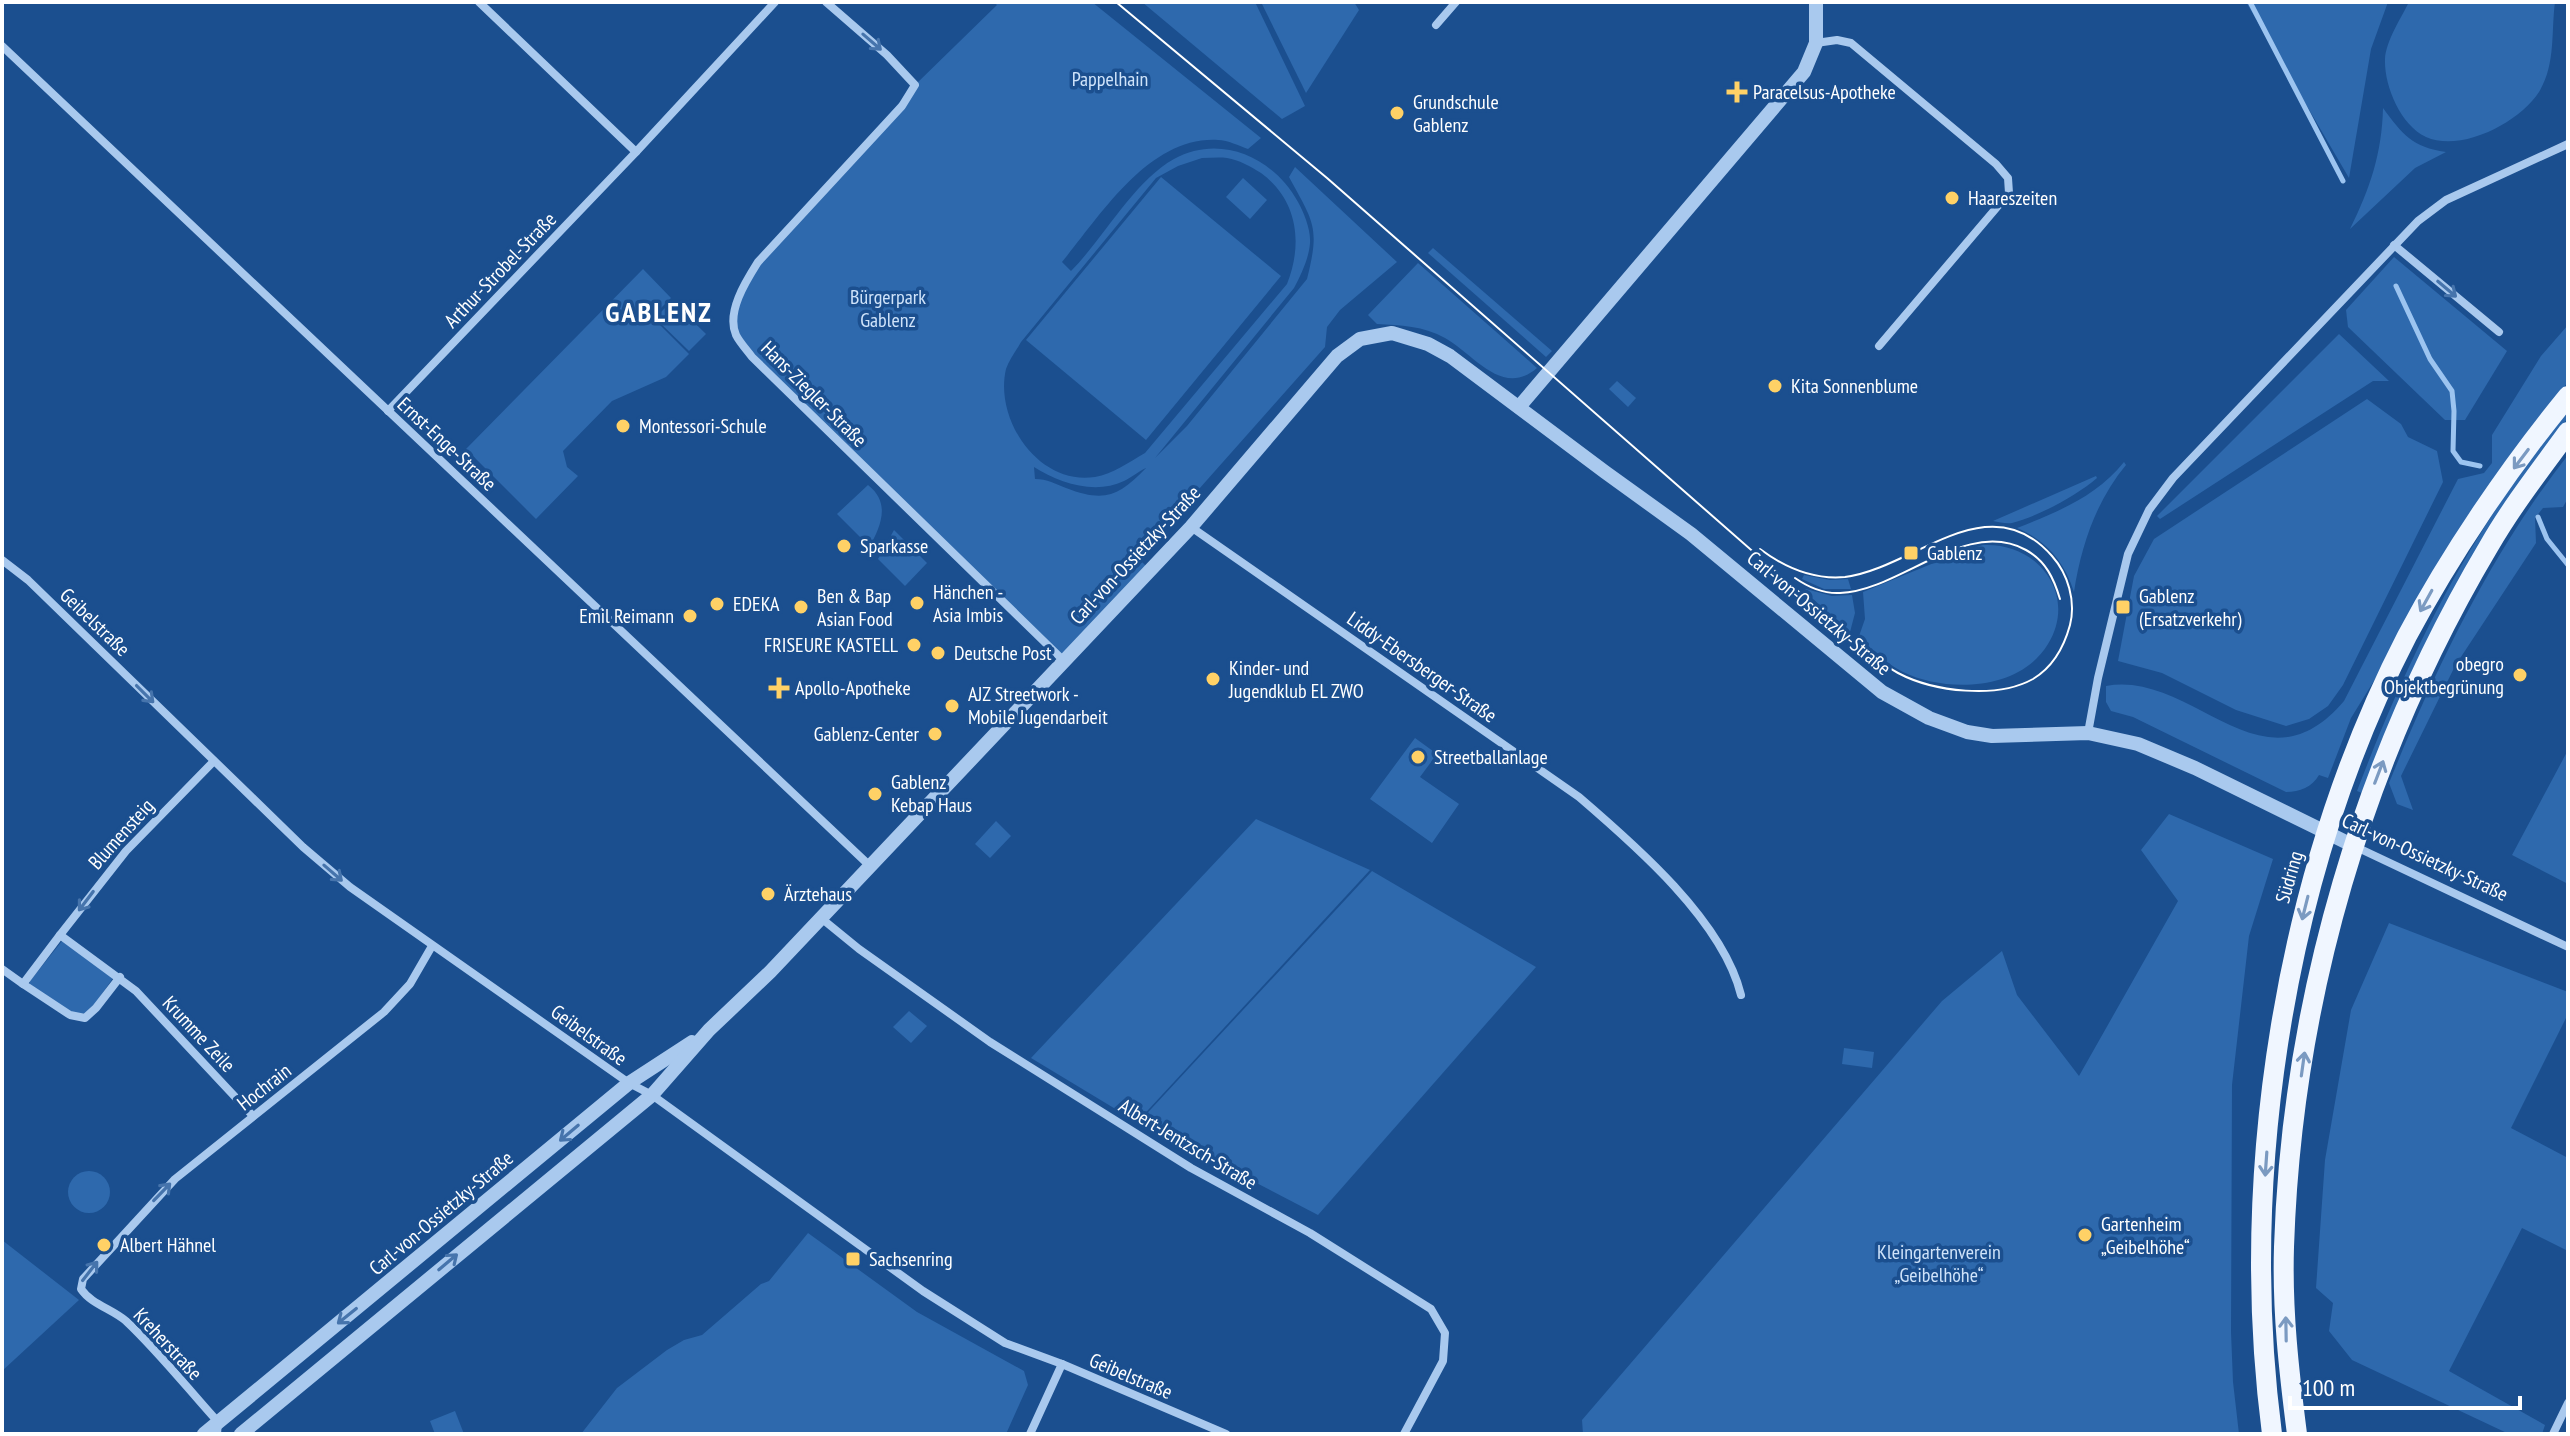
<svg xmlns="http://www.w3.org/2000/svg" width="2570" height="1436" viewBox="0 0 2570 1436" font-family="'PT Sans Narrow',sans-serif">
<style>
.green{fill:#2e69ad;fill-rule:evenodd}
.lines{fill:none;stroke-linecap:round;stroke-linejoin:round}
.stream{stroke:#9cc4f0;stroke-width:5}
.minor{stroke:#a9c9ee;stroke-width:8}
.tertiary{stroke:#a9c9ee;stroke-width:14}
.primary{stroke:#f0f6ff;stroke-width:20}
.tram{stroke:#fff;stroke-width:2}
.oneway{stroke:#4674ac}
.oneway2{stroke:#7b9ac1}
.poi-dot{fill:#ffd166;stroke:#1b4f8f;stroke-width:3}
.labels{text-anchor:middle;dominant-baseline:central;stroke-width:7;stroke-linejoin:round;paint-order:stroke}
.park-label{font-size:20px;fill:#cfe3fa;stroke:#1b4f8f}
.poi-label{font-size:20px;fill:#fff;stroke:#1b4f8f;text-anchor:start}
.street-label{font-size:20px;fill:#fff;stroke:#1b4f8f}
.district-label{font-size:28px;font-weight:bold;letter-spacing:2px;fill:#fff;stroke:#1b4f8f}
</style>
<rect width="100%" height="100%" fill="#1b4f8f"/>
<g class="green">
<path d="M994,2h98l169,136 -13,11c-9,-3 -20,-9 -30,-9 -69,-4 -117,75 -156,122l9,9c32,-32 63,-90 103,-112 47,-26 100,-1 124,43 6,11 13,28 12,41 -1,15 -9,32 -16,45l-139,170 32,-32 120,-147c13,-52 7,-56 -18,-102l6,-10 102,95 -57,48 -13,17 -2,20 -181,204 -2,11 8,8 -86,91 -312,-304 -17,-23v-25l23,-47 157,-177 82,-80zM1202,158c8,0 17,-1 25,0 12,2 23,8 34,15 37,27 42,71 26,111l-142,169c-16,9 -32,21 -50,24 -56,9 -101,-57 -89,-108 3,-9 10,-18 15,-27l135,-164 22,-12zM1034,467c25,16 61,28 90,14 8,-4 15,-10 22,-13 -27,28 -41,35 -80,20 -10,-4 -19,-9 -31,-9z"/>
<polygon points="1142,2 1255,2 1305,106 1282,119"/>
<polygon points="1261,2 1354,2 1359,10 1306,93"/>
<polygon points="2246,2 2388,2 2371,49 2349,178"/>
<path d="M2409,2h146c-4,30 1,62 -16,90 -19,30 -78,61 -113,45 -26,-12 -42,-52 -41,-78 1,-18 16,-41 24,-57z"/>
<path d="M2383,108c20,27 29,39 63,44l-31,16 -65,61c20,-40 32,-76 33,-121z"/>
<polygon points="1161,177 1281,276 1146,440 1026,340"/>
<polygon points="1243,178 1267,200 1250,219 1226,197"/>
<polygon points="1433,248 1552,351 1546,357 1428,253"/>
<polygon points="2394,257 2507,351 2465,420 2445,420 2348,327 2346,310"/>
<path d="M1418,263l119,105c-35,30 -63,-14 -92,-30 -21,-12 -45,-13 -68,-14l-9,-9z"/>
<polygon points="643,269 671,298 652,317 689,354 666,377 612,401 563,451 567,467 578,476 536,519 466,449"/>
<polygon points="672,301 706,334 689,351 655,318"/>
<path d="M2568,325v57l-49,64 -168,272 -23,60 -9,-3c-7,12 -19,17 -33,17l-153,-75 -22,-6 -5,-9v-16c88,-16 156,112 238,15l114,-222 26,-6 8,-10v-28l49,-79z"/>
<polygon points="2339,334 2389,381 2373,381 2160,519 2157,516"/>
<polygon points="1617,381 1636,398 1628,407 1609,389"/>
<polygon points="2367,399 2401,424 2408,437 2437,451 2443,482 2343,685 2328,706 2309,719 2286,726 2236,710 2162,673 2118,661 2134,576 2154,539"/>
<path d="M2568,409v9l-45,61 -161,314 -5,-2c35,-92 77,-185 130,-268 25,-40 53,-77 81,-114z"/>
<path d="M2568,455v43l-5,9 -20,1 -8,10 1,25 -81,123 -54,110 12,34 -16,-6 -8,-21c47,-116 102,-230 179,-328z"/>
<path d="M2124,462l2,3c-30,36 -45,81 -52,127 -10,-31 -27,-51 -57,-64 40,-16 79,-31 107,-66z"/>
<path d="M2096,476l1,2c-21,18 -58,38 -85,45 -6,1 -13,-1 -19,-2z"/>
<path d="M868,485c23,18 13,41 1,63l-3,-5 -29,-29z"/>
<polygon points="894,530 927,563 905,586 878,559"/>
<path d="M1983,545c55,-3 95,50 65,99 -28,47 -102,49 -145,28 -17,-9 -31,-21 -45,-33l7,-20 -2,-27 100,-41z"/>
<polygon points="1804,575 1830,580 1848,579 1851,589 1824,589 1802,579"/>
<polygon points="1806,589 1832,596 1852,595 1855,613 1850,632 1804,591"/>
<polygon points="1415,738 1437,754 1420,777 1459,804 1432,843 1370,799"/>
<polygon points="2568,750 2568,884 2512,855"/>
<polygon points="2169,814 2273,859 2249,936 2232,1085 2231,1332 2233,1382 2239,1434 1583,1434 1582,1420 1942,1001 2002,951 2017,995 2079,1076 2178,901 2141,850"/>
<polygon points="1256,819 1370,870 1137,1122 1031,1058"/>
<polygon points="996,821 1011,836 990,858 975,844"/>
<polygon points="1372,871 1536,967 1318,1215 1139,1122"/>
<polygon points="2389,923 2568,992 2568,1014 2511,1128 2568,1158 2568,1251 2522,1228 2449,1371 2545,1425 2542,1434 2509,1434 2352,1360 2329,1331 2333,1303 2316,1288 2325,1160 2351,1010"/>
<polygon points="62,941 113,978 88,1014 72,1013 30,985 30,981"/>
<polygon points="909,1011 927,1026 911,1043 893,1027"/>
<polygon points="1844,1048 1874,1052 1872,1068 1842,1064"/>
<circle cx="89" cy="1192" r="21"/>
<polygon points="808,1233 917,1312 1024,1371 1028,1385 1006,1434 581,1434 617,1388 667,1350 684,1340 702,1335 761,1284 769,1281"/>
<polygon points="2,1240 79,1300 2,1371"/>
<polygon points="455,1411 464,1434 435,1434 430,1421"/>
</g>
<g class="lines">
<g class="stream">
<polyline points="2250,2 2343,181"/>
<polyline points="2396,286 2430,359 2452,391 2454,411 2453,451 2461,462 2480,466"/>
<polyline points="2538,517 2547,539 2568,565"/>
</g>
<g class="minor">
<polyline points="479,2 636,152 775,2"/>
<path d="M826,2l61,53 28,30 -13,21 -144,156c-12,19 -32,50 -22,73 4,8 11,15 16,22l312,304"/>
<polyline points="1436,25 1456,2"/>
<polyline points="1816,43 1837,40 1851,43 1996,164 2008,178 2009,193 1879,346"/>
<polyline points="2,46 870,866"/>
<polyline points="2394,245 2499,332"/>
<polyline points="388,411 636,152"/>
<path d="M1191,527l388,270c56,48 144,124 162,198"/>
<polyline points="2,560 28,580 303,847 350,887 629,1083 652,1095 923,1291 1005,1343 1062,1364 1226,1434"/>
<polyline points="2088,733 2098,678 2128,554 2149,510 2173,478 2418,221 2446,200 2568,144"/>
<polyline points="2354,846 2568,947"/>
<polyline points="821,918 859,949 990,1042 1191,1168 1310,1233 1431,1309 1445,1333 1443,1361 1404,1434"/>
<polyline points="60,935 126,851 214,761"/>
<polyline points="2,969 23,984"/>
<polyline points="120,977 96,1008 85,1018 70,1015 23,984 60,935 136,991 253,1116"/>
<path d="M217,1434l1,-12c-30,-33 -59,-70 -92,-101 -14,-12 -35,-17 -45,-32l2,-10 92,-100 209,-167 26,-28 22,-38"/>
<polyline points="1030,1434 1062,1364"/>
<polyline points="2553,1434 2568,1403"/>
</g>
<g class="tertiary">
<polyline points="1519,407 1804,72 1816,43 1816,2"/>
<polyline points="204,1434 629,1083 692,1042"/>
<polyline points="241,1434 652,1095 709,1030 770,972 1191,527 1337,356 1360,339 1392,333 1428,344 1450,356 1605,472 1691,534 1882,692 1929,718 1967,732 1992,736 2088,733 2138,744 2195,768 2354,846"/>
</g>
<g class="primary">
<path d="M2272,1434c-34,-262 13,-562 135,-798 43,-81 102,-168 161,-240"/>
<path d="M2297,1434c-8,-62 -15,-124 -13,-187 8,-246 79,-489 205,-701 23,-40 52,-77 79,-114"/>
</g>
<g class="tram">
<path d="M1116,2l211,176 536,470c11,8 22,18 35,25 36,19 99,26 135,6 20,-12 31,-32 37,-54 6,-24 -2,-51 -18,-69 -64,-73 -137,12 -207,21 -32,3 -61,-10 -85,-28"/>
<path d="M1795,578c13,9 28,16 45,15 60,-2 126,-76 186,-43 20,11 28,29 34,49"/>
</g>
</g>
<defs><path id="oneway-shaft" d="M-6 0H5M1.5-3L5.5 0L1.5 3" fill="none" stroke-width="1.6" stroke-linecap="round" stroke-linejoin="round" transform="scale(2)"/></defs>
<g class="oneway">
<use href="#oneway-shaft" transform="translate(872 42) rotate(41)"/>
<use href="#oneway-shaft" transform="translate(2447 289) rotate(40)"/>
<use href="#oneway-shaft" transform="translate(145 694) rotate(45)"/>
<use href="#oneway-shaft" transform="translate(333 873) rotate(41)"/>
<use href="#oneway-shaft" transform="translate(86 901) rotate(127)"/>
<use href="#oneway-shaft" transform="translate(569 1133) rotate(140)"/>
<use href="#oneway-shaft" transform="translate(162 1192) rotate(-46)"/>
<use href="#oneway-shaft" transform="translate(448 1262) rotate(-40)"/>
<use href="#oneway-shaft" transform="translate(90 1271) rotate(-52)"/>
<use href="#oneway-shaft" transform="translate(347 1316) rotate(141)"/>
</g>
<g class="oneway2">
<use href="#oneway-shaft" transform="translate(2521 459) rotate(127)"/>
<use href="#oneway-shaft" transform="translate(2426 601) rotate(119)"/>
<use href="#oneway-shaft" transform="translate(2379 772) rotate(-69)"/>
<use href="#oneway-shaft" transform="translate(2305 908) rotate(104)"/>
<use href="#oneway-shaft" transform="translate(2303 1064) rotate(-82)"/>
<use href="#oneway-shaft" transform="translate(2266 1164) rotate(94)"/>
<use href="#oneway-shaft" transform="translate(2286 1329) rotate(-91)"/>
</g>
<g class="poi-dot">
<path d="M1733 80h8v8h8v8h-8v8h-8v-8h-8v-8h8z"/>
<circle cx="1397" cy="113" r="8"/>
<circle cx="1952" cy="198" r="8"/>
<circle cx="1775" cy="386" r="8"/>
<circle cx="623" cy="426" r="8"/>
<circle cx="844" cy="546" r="8"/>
<rect x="1903" y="545" width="16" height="16" rx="4"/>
<circle cx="917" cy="603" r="8"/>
<circle cx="717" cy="604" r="8"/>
<circle cx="801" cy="607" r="8"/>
<rect x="2115" y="599" width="16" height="16" rx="4"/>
<circle cx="690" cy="616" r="8"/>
<circle cx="914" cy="645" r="8"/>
<circle cx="938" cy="653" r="8"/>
<circle cx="2520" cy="675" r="8"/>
<circle cx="1213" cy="679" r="8"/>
<path d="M775 676h8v8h8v8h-8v8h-8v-8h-8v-8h8z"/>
<circle cx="952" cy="706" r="8"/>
<circle cx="935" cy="734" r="8"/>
<circle cx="1418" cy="757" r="8"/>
<circle cx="875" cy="794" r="8"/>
<circle cx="768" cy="894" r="8"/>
<circle cx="2085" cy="1235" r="8"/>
<circle cx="104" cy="1245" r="8"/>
<rect x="845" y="1251" width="16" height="16" rx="4"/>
</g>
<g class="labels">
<g class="park-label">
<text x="1110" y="79">Pappelhain</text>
<text x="888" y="297">Bürgerpark<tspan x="888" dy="23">Gablenz</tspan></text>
<text x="1939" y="1252">Kleingartenverein<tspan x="1939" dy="23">„Geibelhöhe“</tspan></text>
</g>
<g class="poi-label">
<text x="1753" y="92">Paracelsus-Apotheke</text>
<text x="1413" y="102">Grundschule<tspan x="1413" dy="23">Gablenz</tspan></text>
<text x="1968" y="198">Haareszeiten</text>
<text x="1791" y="386">Kita Sonnenblume</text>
<text x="639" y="426">Montessori-Schule</text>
<text x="860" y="546">Sparkasse</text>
<text x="1927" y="553">Gablenz</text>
<text x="933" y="592">Hänchen -<tspan x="933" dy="23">Asia Imbis</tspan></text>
<text x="817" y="596">Ben &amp; Bap<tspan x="817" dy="23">Asian Food</tspan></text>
<text x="2139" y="596">Gablenz<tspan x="2139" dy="23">(Ersatzverkehr)</tspan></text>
<text x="733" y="604">EDEKA</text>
<text x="674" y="616" text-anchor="end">Emil Reimann</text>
<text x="898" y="645" text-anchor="end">FRISEURE KASTELL</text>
<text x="954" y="653">Deutsche Post</text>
<text x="2504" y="664" text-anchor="end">obegro<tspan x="2504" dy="23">Objektbegrünung</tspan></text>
<text x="1229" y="668">Kinder- und<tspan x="1229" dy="23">Jugendklub EL ZWO</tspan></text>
<text x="795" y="688">Apollo-Apotheke</text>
<text x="968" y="694">AJZ Streetwork -<tspan x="968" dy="23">Mobile Jugendarbeit</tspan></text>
<text x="919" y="734" text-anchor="end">Gablenz-Center</text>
<text x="1434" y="757">Streetballanlage</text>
<text x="891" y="782">Gablenz<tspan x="891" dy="23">Kebap Haus</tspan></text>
<text x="784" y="894">Ärztehaus</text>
<text x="2101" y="1224">Gartenheim<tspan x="2101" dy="23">„Geibelhöhe“</tspan></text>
<text x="120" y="1245">Albert Hähnel</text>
<text x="869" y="1259">Sachsenring</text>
</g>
<g class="street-label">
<text transform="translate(500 270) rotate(-46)">Arthur-Strobel-Straße</text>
<text transform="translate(814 394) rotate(45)">Hans-Ziegler-Straße</text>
<text transform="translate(447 444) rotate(43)">Ernst-Enge-Straße</text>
<text transform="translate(1135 555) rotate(-47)">Carl-von-Ossietzky-Straße</text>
<text transform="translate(1819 613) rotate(40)">Carl-von-Ossietzky-Straße</text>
<text transform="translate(95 622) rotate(44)">Geibelstraße</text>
<text transform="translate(1422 667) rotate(35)">Liddy-Ebersberger-Straße</text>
<text transform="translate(121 834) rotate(-48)">Blumensteig</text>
<text transform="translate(2425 857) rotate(25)">Carl-von-Ossietzky-Straße</text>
<text transform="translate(2289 877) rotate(-74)">Südring</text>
<text transform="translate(199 1034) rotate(47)">Krumme Zeile</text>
<text transform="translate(589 1035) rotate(36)">Geibelstraße</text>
<text transform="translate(264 1087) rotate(-38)">Hochrain</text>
<text transform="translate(1188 1144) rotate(31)">Albert-Jentzsch-Straße</text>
<text transform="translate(441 1213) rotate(-40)">Carl-von-Ossietzky-Straße</text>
<text transform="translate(168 1344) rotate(47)">Kreherstraße</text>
<text transform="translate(1131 1376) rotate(23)">Geibelstraße</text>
</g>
<g class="district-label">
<text x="659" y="311">GABLENZ</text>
</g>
</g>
<rect width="2570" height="1436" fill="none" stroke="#ffffff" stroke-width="8"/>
<path d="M2290 1396v12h230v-12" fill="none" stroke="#ffffff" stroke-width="4"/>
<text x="2302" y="1396" font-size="24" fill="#ffffff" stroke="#1b4f8f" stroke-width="6" paint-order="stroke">100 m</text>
</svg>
